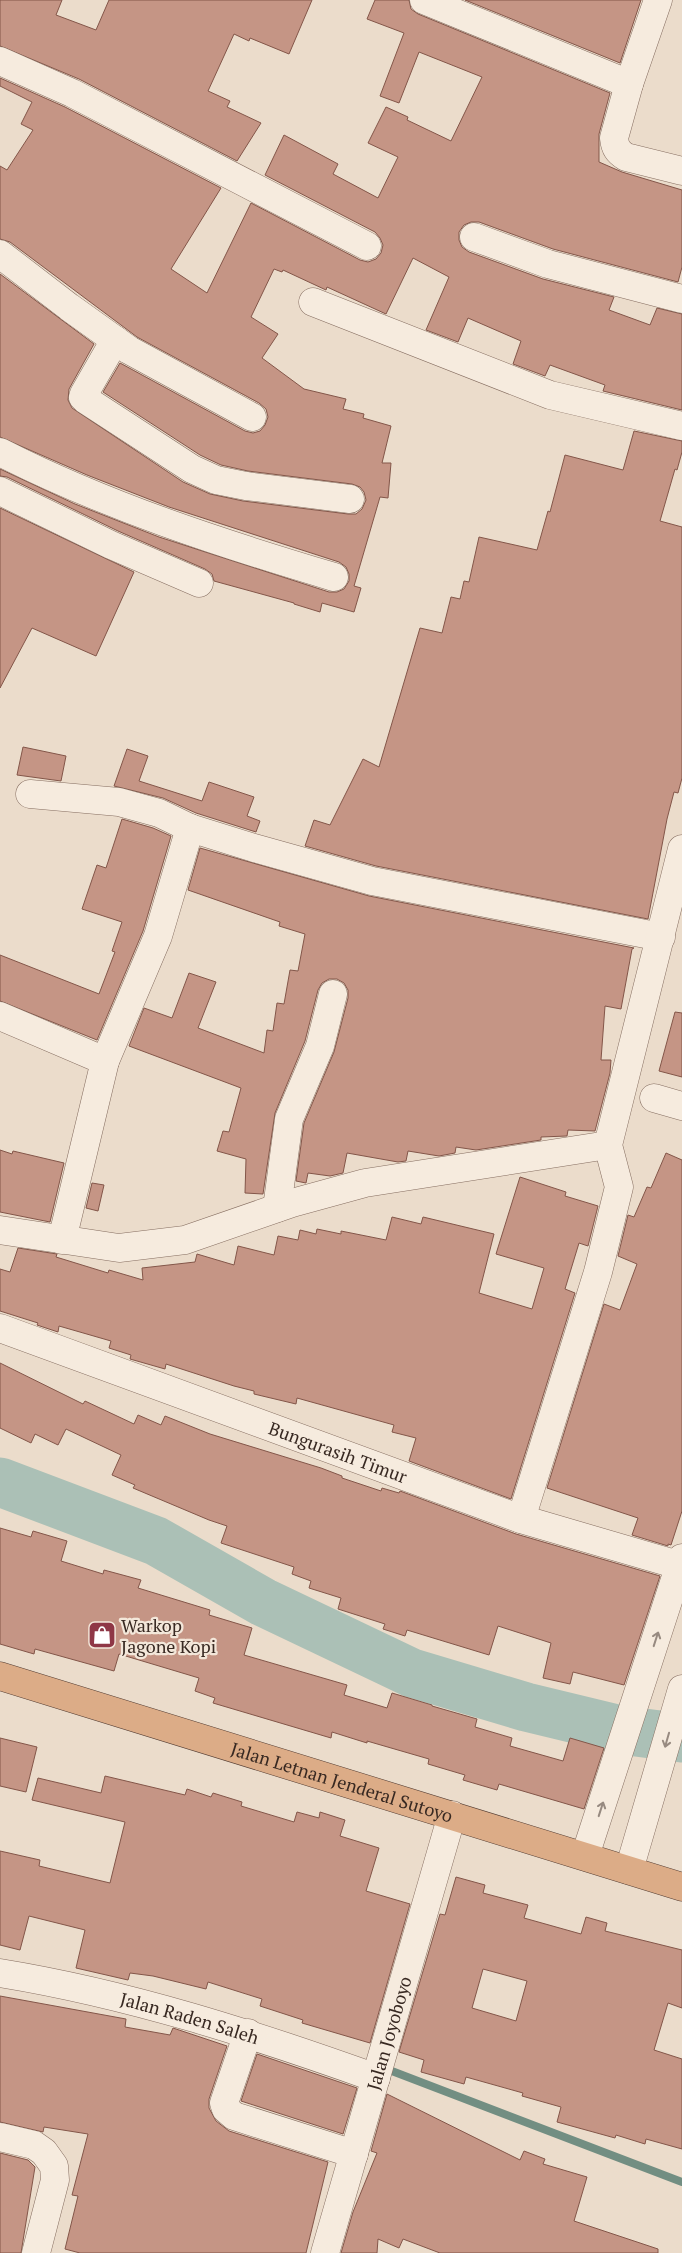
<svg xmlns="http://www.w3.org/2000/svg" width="682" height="2253" viewBox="0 0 682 2253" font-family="'PT Serif',serif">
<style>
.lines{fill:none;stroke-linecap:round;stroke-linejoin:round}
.stream{stroke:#728e82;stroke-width:8}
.river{stroke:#abc0b6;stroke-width:49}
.building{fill:#c59585;stroke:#835649;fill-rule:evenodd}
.minor-casing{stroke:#866e61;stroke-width:29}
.tertiary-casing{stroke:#866e61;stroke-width:29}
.trunk-casing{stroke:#553e34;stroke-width:29}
.minor{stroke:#f6ebde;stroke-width:28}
.tertiary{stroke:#f6ebde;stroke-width:28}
.trunk{stroke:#dcac87;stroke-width:28}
.oneway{stroke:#978a80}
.labels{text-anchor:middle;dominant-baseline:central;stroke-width:4.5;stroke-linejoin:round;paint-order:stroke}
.street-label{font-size:18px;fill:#382922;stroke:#f3e7da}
.poi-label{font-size:18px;fill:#382922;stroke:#f3e7da;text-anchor:start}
</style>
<rect width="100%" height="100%" fill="#ebdccb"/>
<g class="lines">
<polyline class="stream" points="384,2068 682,2182"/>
<polyline class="river" points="0,1482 156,1541 263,1602 412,1673 526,1707 621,1730 682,1738"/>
</g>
<g class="building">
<polygon points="0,0 62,0 56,15 96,30 109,0 312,0 289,54 250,38 249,41 234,34 208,91 230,101 227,107 261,123 237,161 79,79 0,46"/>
<polygon points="375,0 409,0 411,9 418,14 610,93 599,134 599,162 622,172 682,190 682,267 678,282 553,249 479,222 471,222 464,225 459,232 459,240 462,247 469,252 543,279 614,297 609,310 650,325 657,308 682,314 682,410 603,391 605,385 550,365 545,376 513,364 521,341 468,318 458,342 426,330 449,277 413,258 386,314 327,287 326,290 283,270 282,272 274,269 251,317 278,334 262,358 304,389 346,399 343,409 364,414 363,418 391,426 382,463 391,463 388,498 380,497 354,586 361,588 354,612 322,603 320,612 294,604 294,603 214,581 212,574 205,569 118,531 7,477 0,476 0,469 75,504 159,537 329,592 337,592 344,589 349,581 349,574 346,567 339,562 169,507 87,475 0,437 0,274 94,344 69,389 68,400 72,408 183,482 210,494 243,501 348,514 356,514 362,509 366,500 364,492 360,487 352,484 248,471 221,465 200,455 103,392 120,363 245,431 253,433 260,431 265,425 268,417 266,409 259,403 137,337 10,242 0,239 0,166 7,170 33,130 21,124 32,102 0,86 0,78 65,107 221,188 171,269 207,293 251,203 360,260 368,262 376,259 381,253 383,245 380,238 375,232 265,175 284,135 338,164 333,174 378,198 398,157 368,143 386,107 408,117 407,120 451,141 482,77 419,52 399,103 380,96 404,33 367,19"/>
<polygon points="465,0 641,0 620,63"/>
<polygon points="634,431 682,441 682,452 677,470 675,469 660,521 682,527 682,778 678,793 674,792 667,819 648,919 376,866 305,846 314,820 330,825 363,759 379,767 420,628 442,633 451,597 460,599 464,581 469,582 479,537 537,550 548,511 550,512 565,455 623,470"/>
<polygon points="0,508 134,572 96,656 32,628 0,688"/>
<polygon points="23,747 66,756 61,781 17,775"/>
<polygon points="127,749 148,756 139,781 202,801 209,782 254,797 247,816 260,821 256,832 196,813 163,798 114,786"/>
<polygon points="122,819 153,828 171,836 143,931 97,1040 0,1001 0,955 99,994 115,952 112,951 122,922 82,909 97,865 106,868"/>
<polygon points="200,848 369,896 634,948 632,949 621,1009 605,1006 601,1060 611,1060 610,1073 595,1131 568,1130 567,1136 541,1137 541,1140 476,1150 456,1147 455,1153 439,1156 408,1151 406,1161 398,1162 347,1153 343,1173 330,1176 308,1173 306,1183 296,1181 304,1123 334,1052 348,998 348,990 344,983 337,979 329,979 322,983 318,990 305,1041 275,1113 263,1194 245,1193 246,1159 217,1151 223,1131 229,1132 241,1088 129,1046 144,1008 172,1018 189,973 216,982 198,1028 264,1053 267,1030 273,1031 277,1003 284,1004 290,970 298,971 305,934 279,926 280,922 188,890"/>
<polygon points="675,1012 682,1013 682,1077 659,1071"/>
<polygon points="0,1150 12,1154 13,1151 64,1163 50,1222 0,1212"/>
<polygon points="666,1153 682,1160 682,1511 671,1545 668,1544 668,1546 632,1535 638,1518 547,1488 604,1304 620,1310 637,1264 618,1256 628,1215 634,1217 647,1187 651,1188"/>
<polygon points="520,1177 566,1192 565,1196 598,1206 588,1246 579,1243 565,1289 575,1293 511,1499 409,1461 416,1438 392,1432 394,1425 297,1398 296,1404 254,1394 254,1391 234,1386 166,1364 165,1369 130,1359 131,1355 109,1348 111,1341 59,1326 58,1332 37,1325 38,1323 0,1311 0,1269 10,1272 18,1248 57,1254 56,1257 108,1273 109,1270 143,1280 142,1268 195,1262 197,1254 234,1265 238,1246 274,1255 278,1236 298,1240 300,1230 316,1234 317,1229 341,1234 341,1231 386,1240 392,1217 421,1224 423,1217 494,1234 479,1293 532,1309 544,1268 496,1254"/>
<polygon points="92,1183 104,1185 98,1211 86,1208"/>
<polygon points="0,1363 83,1404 85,1401 134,1424 138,1415 161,1425 165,1416 210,1434 321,1468 342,1476 342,1478 381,1491 382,1488 399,1493 400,1491 516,1534 660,1576 624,1685 573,1672 570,1684 543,1678 551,1643 498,1626 489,1655 407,1630 405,1636 383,1629 385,1624 338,1609 341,1598 309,1588 311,1581 292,1574 294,1567 221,1543 227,1526 209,1520 133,1488 135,1485 112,1475 121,1455 66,1429 58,1445 35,1434 31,1443 0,1428"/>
<polygon points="0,1528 31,1537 33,1531 67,1541 61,1561 103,1574 104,1570 141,1580 138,1588 210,1610 209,1615 252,1628 244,1655 347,1685 344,1695 387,1708 392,1693 432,1705 432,1706 477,1719 475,1727 512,1738 510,1746 563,1761 570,1738 604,1748 584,1809 499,1784 497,1790 463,1780 465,1775 428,1764 429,1759 367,1741 367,1743 332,1732 331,1738 213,1703 215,1698 195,1691 199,1678 119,1654 114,1671 35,1649 34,1654 0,1644"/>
<polygon points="0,1738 37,1747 26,1792 0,1786"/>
<polygon points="105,1776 185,1795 187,1789 211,1797 213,1793 242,1802 241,1806 294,1822 297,1812 319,1818 320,1812 345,1820 340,1836 379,1848 366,1891 410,1904 370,2043 302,2023 303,2020 260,2006 262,1999 208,1982 206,1989 153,1976 130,1973 128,1980 76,1968 85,1930 29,1916 20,1950 0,1945 0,1851 40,1860 39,1866 110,1883 125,1822 32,1800 38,1778 101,1793"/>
<path d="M456,1877l29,8 -2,8 45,12 -4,13 57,16 5,-17 21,6 -2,8 77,19v58l-14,-5 -14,47 28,9v90l-36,-10 -1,5 -29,-9 -1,3 -58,-16 4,-15 -39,-11 1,-3 -57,-16 -2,7 -43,-12 3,-12 -25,-8 41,-138 5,1zM483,1969l44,12 -11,40 -44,-13z"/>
<polygon points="0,1996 126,2019 125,2027 170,2035 173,2028 227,2046 209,2099 209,2108 216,2121 229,2131 328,2162 306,2253 80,2253 65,2249 78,2196 72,2195 88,2134 44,2127 43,2132 0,2122"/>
<polygon points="257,2054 357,2088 343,2134 241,2101"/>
<polygon points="387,2094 520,2160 524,2151 545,2159 543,2164 587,2177 574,2221 658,2249 658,2253 440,2253 403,2239 399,2248 378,2239 377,2253 341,2253 353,2212 377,2153 371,2151"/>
<polygon points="0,2153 28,2160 35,2167 21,2253 0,2253"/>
</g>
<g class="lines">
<defs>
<g id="minor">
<polyline points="424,0 629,84"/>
<path d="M658,0l-29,84 -15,54c1,10 4,14 12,19l56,14"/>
<polyline points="0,61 72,93 367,246"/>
<polyline points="474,237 548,264 682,299"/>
<polyline points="0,254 69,307 129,350 252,417"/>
<polyline points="313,302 550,395 682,426"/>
<polyline points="115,340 84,394 83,397 86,400 192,469 216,480 246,486 350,499"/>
<path d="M0,452c106,54 220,91 334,125"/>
<polyline points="0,491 111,545 199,583"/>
<polyline points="30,794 119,802 159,813 190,828 254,848 372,881 661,937"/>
<polyline points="0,1016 105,1061 62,1240"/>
<polyline points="105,1061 158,936 190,828"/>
<polyline points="654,1098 682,1106"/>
<polyline points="277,1208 289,1119 320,1046 333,994"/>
<polyline points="0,1230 119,1248 185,1240 292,1203 365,1183 608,1145"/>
<path id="s1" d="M0,1328l521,191 161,47"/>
<polyline points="521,1519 598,1272 619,1187 608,1145 682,849"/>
<polyline points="585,1856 682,1558"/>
<polyline points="629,1870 682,1689"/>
<path id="s2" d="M0,1973c129,21 253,61 376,105"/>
<polyline points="248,2033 224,2103 226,2109 234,2116 354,2154"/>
<polyline points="0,2137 34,2145 44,2152 54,2166 55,2180 36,2253"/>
</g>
<g id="tertiary">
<path id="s3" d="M325,2253l127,-438"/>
</g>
<g id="trunk">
<path id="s4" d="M0,1676l682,211"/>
</g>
</defs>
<use href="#minor" class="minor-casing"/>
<use href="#tertiary" class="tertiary-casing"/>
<use href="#trunk" class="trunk-casing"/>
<use href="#minor" class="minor"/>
<use href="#tertiary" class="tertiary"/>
<use href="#trunk" class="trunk"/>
</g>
<defs><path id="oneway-shaft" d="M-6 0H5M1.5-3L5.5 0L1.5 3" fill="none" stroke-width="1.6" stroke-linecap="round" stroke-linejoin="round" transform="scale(1.25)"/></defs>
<g class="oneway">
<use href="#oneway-shaft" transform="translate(656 1639) rotate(-72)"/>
<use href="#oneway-shaft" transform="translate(667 1740) rotate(106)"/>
<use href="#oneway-shaft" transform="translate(601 1809) rotate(-72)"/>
</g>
<defs>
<symbol id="shop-square" viewBox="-11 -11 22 22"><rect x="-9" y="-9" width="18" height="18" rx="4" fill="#8f3746" stroke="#f3e7da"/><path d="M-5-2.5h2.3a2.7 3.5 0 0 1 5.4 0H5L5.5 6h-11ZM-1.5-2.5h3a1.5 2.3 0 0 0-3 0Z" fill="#fff"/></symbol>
</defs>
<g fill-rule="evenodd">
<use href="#shop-square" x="86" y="1619" width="32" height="32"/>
</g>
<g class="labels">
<g class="street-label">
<text stroke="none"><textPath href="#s1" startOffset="360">Bungurasih Timur</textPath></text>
<text stroke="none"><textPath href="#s4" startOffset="358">Jalan Letnan Jenderal Sutoyo</textPath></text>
<text stroke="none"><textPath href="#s2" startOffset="195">Jalan Raden Saleh</textPath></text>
<text stroke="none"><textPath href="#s3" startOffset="229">Jalan Joyoboyo</textPath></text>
</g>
<g class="poi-label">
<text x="121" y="1625">Warkop<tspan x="121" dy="21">Jagone Kopi</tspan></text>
</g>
</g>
</svg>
